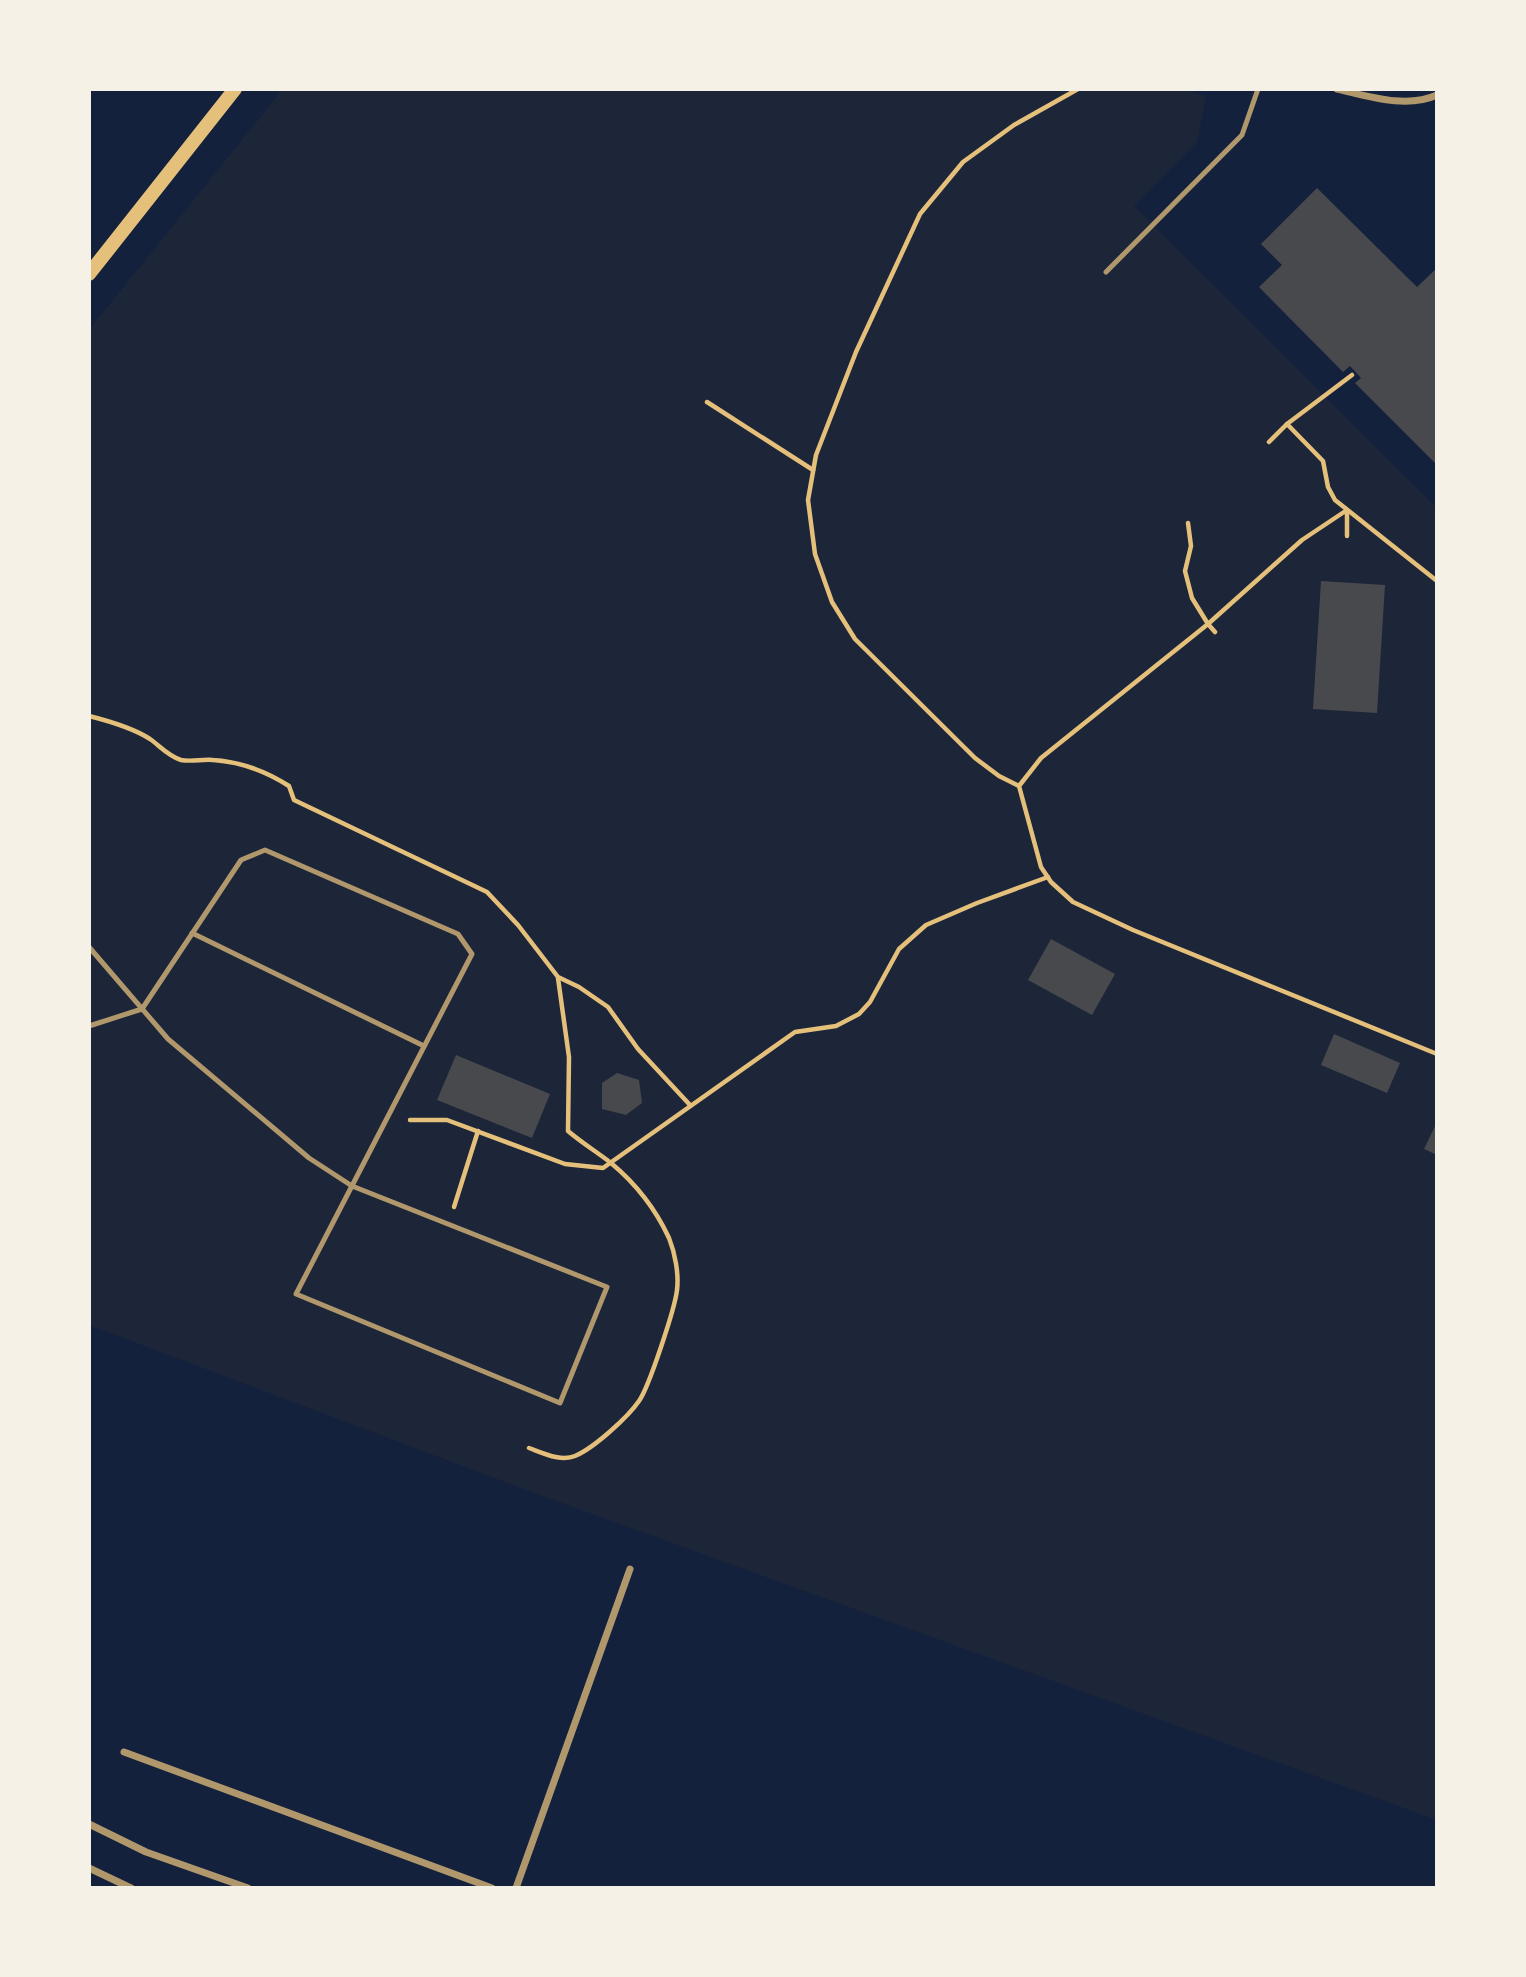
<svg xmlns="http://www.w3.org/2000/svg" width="1526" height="1977" viewBox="0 0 1526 1977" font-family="Overpass,sans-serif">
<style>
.green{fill:#1d2539}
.building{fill:#48494c}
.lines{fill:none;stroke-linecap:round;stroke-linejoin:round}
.path{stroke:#e5c07b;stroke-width:4.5}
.service{stroke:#b1986c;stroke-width:5}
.minor{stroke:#b1986c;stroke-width:7}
.secondary{stroke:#e5c07b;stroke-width:14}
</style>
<rect width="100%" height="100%" fill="#14213d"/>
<polygon class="green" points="283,89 1182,89 1206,96 1197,142 1134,206 1437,508 1437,1820 529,1491 89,1325 89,330"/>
<g class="building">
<polygon points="1317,188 1417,287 1437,268 1437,465 1355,383 1361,378 1350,366 1343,372 1259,287 1282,265 1261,244"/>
<polygon points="1321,581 1385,585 1377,713 1313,709"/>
<polygon points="1051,939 1115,974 1092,1015 1028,980"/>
<polygon points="1334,1034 1400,1063 1387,1093 1321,1065"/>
<polygon points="456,1055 550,1094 532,1138 437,1100"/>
<polygon points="617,1073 639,1080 642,1103 626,1115 602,1109 602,1083"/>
<polygon points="1437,1122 1437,1155 1424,1149"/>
</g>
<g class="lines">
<g class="path">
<polyline points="707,402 813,470"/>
<polyline points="1287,424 1323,461 1328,487 1335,500 1437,581"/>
<polyline points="1269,442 1287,424 1352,375"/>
<polyline points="1188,523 1191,546 1185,571 1192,598 1208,624 1041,758 1019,786 1041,867 1051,882 1073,902 1133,930 1437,1054"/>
<polyline points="1215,632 1208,624 1302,540 1347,510 1347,536"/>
<path d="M89,716c20,5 44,12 61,23 10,7 18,17 31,21 10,2 22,-1 32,0 29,2 53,11 76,26l5,14 193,92 31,33 40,52 21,10 29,20 30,42 52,56"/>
<polyline points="1019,786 999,776 975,758 855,639 832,602 815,554 808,500 816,455 856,352 920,214 963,162 1014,125 1078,89"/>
<polyline points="410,1120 447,1120 565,1164 603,1168 795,1032 836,1026 859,1014 870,1002 899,949 926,925 977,903 1048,877"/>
<polyline points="454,1207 478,1131"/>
<path d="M529,1448c14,5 32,14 46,8 19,-8 53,-39 64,-55 10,-14 36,-93 38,-111 2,-16 -2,-37 -8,-52 -13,-28 -34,-55 -58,-75 -14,-11 -29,-20 -43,-32l1,-74 -11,-79"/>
</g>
<g class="service">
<polyline points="1106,272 1242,135 1258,89"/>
<polyline points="192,933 424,1046"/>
<path d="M89,947l79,92 141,119 43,28 255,101 -47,116 -264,-109c59,-113 117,-227 176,-340l-14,-20 -193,-84 -24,10 -99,149 -53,17"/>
</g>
<g class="minor">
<path d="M1337,89c31,7 69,20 100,6"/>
<polyline points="124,1752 492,1888"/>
<polyline points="89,1824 146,1852 248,1888"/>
<polyline points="89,1868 131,1888"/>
<polyline points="516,1888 630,1569"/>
</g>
<polyline class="secondary" points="89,274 235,89"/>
</g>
<rect width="1526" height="1977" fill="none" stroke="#f6f1e7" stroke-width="182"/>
</svg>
